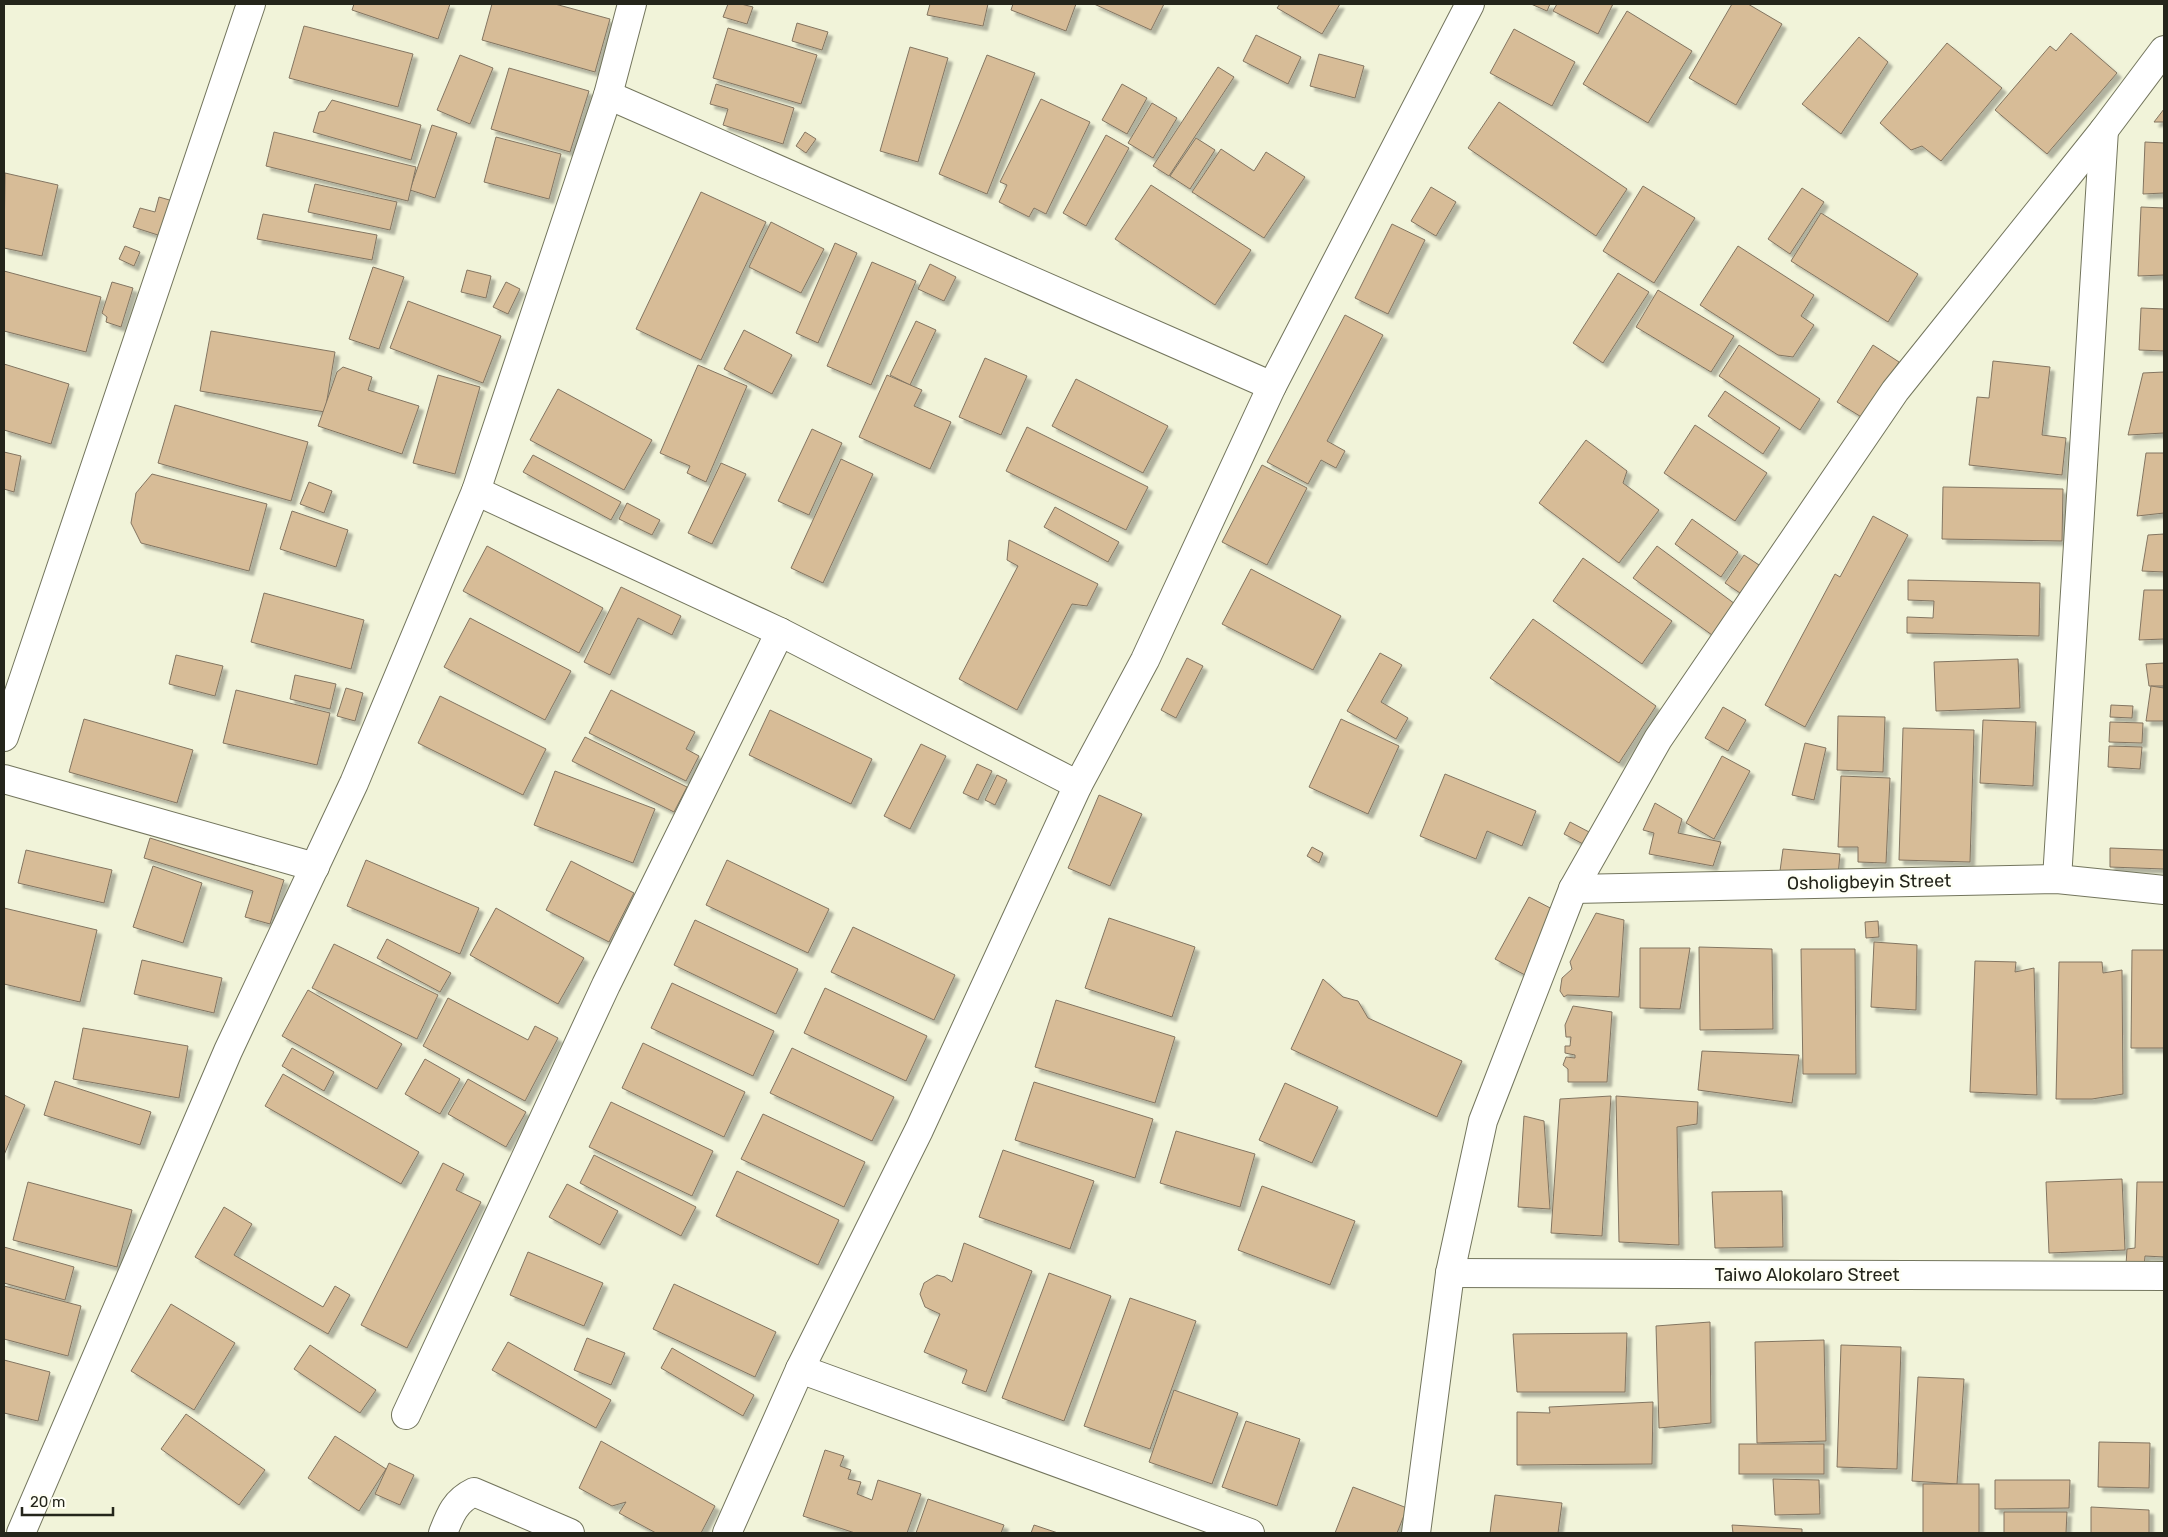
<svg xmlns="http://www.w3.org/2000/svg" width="2168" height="1537" viewBox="0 0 2168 1537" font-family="Rubik,sans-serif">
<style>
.building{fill:#d7bc97;stroke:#837561;filter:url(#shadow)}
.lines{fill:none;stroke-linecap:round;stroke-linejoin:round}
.minor-casing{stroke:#73755d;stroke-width:30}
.minor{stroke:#fff;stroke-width:28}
.labels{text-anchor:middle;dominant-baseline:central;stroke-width:5;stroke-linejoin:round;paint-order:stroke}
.street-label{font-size:18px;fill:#24251b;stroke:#fefff4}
</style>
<defs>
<filter id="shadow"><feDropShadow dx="4.5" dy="4.5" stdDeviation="1" flood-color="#0004"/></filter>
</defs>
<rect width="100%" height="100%" fill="#f1f3d9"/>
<g class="building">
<polygon points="354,4 450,4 438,39 352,10"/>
<polygon points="492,4 555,4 610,19 595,72 482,40"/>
<polygon points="728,4 741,4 753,7 747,24 723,17"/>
<polygon points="930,4 988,4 983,26 927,15"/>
<polygon points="1013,4 1076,4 1066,31 1011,10"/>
<polygon points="1094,4 1164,4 1151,30"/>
<polygon points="1280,4 1340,4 1322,34 1277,8"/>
<polygon points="1531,4 1550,4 1547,11"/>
<polygon points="1557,4 1613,4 1598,34 1553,11"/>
<polygon points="1732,4 1748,4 1782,24 1736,105 1689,78"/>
<polygon points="1627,11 1692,51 1648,123 1583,84"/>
<polygon points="797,23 828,32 822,50 792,41"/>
<polygon points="304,26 413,54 398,107 289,78"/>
<polygon points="728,28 817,55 801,104 713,78"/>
<polygon points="1514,29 1575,62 1552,106 1490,73"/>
<polygon points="2071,33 2117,73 2047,154 1995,110 2050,46 2056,51"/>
<polygon points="1256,35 1301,57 1288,84 1243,61"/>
<polygon points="1859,37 1888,62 1841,134 1802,104"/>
<polygon points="1947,43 2002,88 1941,161 1922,146 1911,150 1880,123"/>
<polygon points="910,47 948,58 918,162 880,151"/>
<polygon points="1319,54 1364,66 1355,98 1310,86"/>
<polygon points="460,55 493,68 470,124 437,110"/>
<polygon points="987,55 1035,73 987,194 939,174"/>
<polygon points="1218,67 1234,77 1169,176 1153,166"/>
<polygon points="509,68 589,91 570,152 491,129"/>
<polygon points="716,84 794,108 783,144 723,125 728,109 710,104"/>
<polygon points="1122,84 1147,98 1127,134 1102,120"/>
<polygon points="1041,99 1090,122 1046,214 1034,208 1029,217 999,202 1007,185 1000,182"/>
<polygon points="332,100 421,125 411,160 313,132 319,112 325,111"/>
<polygon points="1499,102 1627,189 1596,236 1468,148"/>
<polygon points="1152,103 1177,118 1153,158 1128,143"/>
<polygon points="2164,109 2164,122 2154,122"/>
<polygon points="432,125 457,133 435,198 410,190"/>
<polygon points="274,132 416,167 408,201 266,166"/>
<polygon points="805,132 816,139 806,153 796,146"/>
<polygon points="1106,135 1129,148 1086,226 1063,213"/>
<polygon points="496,137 561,154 549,199 484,182"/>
<polygon points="1196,138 1215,150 1190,189 1170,176"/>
<polygon points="2145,142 2164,143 2164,193 2143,194"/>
<polygon points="1221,149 1254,171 1266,152 1305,177 1264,238 1192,192"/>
<polygon points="5,173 58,185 42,256 4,248"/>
<polygon points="315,184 397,202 390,230 308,212"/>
<polygon points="1151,185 1251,250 1215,305 1115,239"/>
<polygon points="1643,186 1695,218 1654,283 1603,251"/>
<polygon points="1431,187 1456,202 1436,236 1411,221"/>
<polygon points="1802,188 1824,202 1790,254 1768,239"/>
<polygon points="701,192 766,222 701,360 636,329"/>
<polygon points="159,197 173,201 161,236 133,227 140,208 155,212"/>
<polygon points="2141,207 2164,208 2164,275 2138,276"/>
<polygon points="1821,213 1918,274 1888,322 1791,261"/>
<polygon points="263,214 377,235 372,260 257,239"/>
<polygon points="771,222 824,249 801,293 749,267"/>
<polygon points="1392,224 1425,240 1388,314 1355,298"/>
<polygon points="835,243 857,253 818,343 796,333"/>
<polygon points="125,246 140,252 134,266 119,259"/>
<polygon points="1738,246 1814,295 1801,316 1814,325 1793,357 1778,355 1700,305"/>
<polygon points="872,262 916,281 871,385 827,366"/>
<polygon points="930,264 956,277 944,301 918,289"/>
<polygon points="373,267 404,277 379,349 349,339"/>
<polygon points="467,270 491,276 486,298 461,292"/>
<polygon points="4,271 101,297 86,352 4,331"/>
<polygon points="1618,273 1649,292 1603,363 1573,343"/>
<polygon points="112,282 133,288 121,327 106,322 107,317 102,313"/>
<polygon points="506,282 520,289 508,314 493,307"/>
<polygon points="1658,290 1734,336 1711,372 1636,327"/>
<polygon points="408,301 501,336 483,383 390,348"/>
<polygon points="2141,308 2164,309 2164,351 2139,350"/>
<polygon points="1345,315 1383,335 1327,441 1345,451 1336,468 1321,460 1308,484 1267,462"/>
<polygon points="916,321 936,330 910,385 890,375"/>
<polygon points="744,330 792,355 772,394 724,369"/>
<polygon points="211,331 335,352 325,412 200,391"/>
<polygon points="1739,345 1820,399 1800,430 1719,376"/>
<polygon points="1873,345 1899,362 1863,418 1837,402"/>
<polygon points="985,358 1027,376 1001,435 959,417"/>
<polygon points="1993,361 2050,367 2042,435 2066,438 2062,475 1969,465 1977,397 1989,398"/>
<polygon points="4,364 69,384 51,444 4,430"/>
<polygon points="698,365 747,386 706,482 687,473 690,466 660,453"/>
<polygon points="343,367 372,377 368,390 419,406 402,454 318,426 337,372"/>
<polygon points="2164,372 2164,433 2128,435 2143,373"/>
<polygon points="438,375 480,387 455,474 413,463"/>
<polygon points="887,375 922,390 914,406 951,422 930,469 859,437"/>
<polygon points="1076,379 1168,426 1143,473 1052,426"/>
<polygon points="558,389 652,440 624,490 530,440"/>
<polygon points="1725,391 1780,428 1763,454 1708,416"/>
<polygon points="175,405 308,442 291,501 158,463"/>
<polygon points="1695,425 1767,473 1735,521 1664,473"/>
<polygon points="1027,427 1148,487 1126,530 1006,471"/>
<polygon points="812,429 842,443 809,515 778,501"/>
<polygon points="1586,440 1627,471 1623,483 1659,510 1619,563 1539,503"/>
<polygon points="4,452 21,456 14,492 4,489"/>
<polygon points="2146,453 2164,453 2164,513 2137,516"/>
<polygon points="533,455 621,502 611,520 523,472"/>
<polygon points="841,459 873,474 823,583 791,568"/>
<polygon points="721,463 746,474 712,544 688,533"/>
<polygon points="1262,465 1307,488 1267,565 1222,542"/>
<polygon points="152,474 267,504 249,571 141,543 131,523 136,493"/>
<polygon points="309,482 332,491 324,513 300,504"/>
<polygon points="1943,487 2063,489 2062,541 1942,539"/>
<polygon points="627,503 660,520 652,535 619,519"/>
<polygon points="1055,507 1119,542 1108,562 1044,527"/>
<polygon points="292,511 348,530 336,567 280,549"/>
<polygon points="1873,516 1908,535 1805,727 1765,705 1835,574 1840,577"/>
<polygon points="1692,519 1738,552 1721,577 1675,544"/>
<polygon points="2164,534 2164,572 2142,571 2148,535"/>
<polygon points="1009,540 1098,584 1087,606 1072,604 1017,710 959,679 1018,566 1007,560"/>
<polygon points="487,546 603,608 579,653 463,591"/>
<polygon points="1657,546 1735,604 1712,635 1633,578"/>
<polygon points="1744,555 1765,569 1746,597 1725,583"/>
<polygon points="1583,558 1672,621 1642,664 1553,601"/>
<polygon points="1251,569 1341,616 1313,670 1222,624"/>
<polygon points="1908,580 2040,583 2039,636 1907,633 1907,617 1933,618 1934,601 1908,600"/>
<polygon points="621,587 681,616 672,635 638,618 610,675 584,662"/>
<polygon points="2144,590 2164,590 2164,639 2139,640"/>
<polygon points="264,593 364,620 351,669 251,642"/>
<polygon points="470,618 571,671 545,720 444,667"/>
<polygon points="1533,619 1656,706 1619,763 1490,678"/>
<polygon points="1380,653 1402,665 1381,702 1408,718 1396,739 1347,711"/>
<polygon points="176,655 223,666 215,696 169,684"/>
<polygon points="1187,658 1203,666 1176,718 1161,710"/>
<polygon points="2018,659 2020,708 1936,711 1934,662"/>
<polygon points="2164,663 2164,686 2149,686 2146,664"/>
<polygon points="295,675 336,684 330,709 290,699"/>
<polygon points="2151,686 2164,688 2164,721 2146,721"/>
<polygon points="346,688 363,693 355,721 337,716"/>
<polygon points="236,690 330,713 317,765 223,743"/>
<polygon points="611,690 695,732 686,749 699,756 686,781 589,733"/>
<polygon points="440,696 546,749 523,795 418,743"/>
<polygon points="2111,705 2133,706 2132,718 2110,717"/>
<polygon points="1723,707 1746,720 1728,751 1705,738"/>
<polygon points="770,710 872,759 851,804 749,755"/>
<polygon points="1838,716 1885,717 1883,772 1837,770"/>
<polygon points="84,719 193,750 177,803 69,772"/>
<polygon points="1341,719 1399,746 1368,814 1309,787"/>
<polygon points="1983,720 2036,722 2033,786 1980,783"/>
<polygon points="2110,722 2143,723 2142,743 2109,742"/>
<polygon points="1903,728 1974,730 1970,862 1899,860"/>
<polygon points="585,737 687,787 674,812 572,761"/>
<polygon points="1805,743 1826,748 1814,800 1792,795"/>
<polygon points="921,744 946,756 910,829 884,816"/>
<polygon points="2109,746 2142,747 2140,769 2108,767"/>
<polygon points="1722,756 1750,771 1714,839 1686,823"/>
<polygon points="977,764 992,771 978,800 963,793"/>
<polygon points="555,771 655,809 633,863 534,825"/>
<polygon points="1445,774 1536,811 1522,846 1487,831 1476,859 1420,836"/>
<polygon points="997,775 1007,780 995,805 985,800"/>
<polygon points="1841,776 1890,778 1886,863 1858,862 1858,847 1838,847"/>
<polygon points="1099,795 1142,814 1110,886 1068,868"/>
<polygon points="1655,803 1682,819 1678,833 1721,842 1713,866 1649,854 1654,833 1643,830"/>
<polygon points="1570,822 1591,833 1585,845 1564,834"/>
<polygon points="150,838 284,880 270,924 245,917 253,891 144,858"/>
<polygon points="1312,847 1323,853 1319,863 1307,856"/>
<polygon points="2110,848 2164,850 2164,869 2110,867"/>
<polygon points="1783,849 1840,854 1838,876 1780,871"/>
<polygon points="26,850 112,870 104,903 18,883"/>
<polygon points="366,860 479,908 460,954 347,906"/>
<polygon points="727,860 829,909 808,953 706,905"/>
<polygon points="571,861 634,893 609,942 546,910"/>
<polygon points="153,866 202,883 183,943 133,927"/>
<polygon points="1529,897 1558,912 1525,975 1495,959"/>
<polygon points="4,908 97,930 80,1002 4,984"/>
<polygon points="496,908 584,958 558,1004 470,955"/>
<polygon points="1596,913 1624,920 1619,997 1567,995 1564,997 1560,991 1562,978 1572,969 1570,962"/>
<polygon points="1109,918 1195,947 1172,1017 1085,988"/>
<polygon points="695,920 798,969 776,1014 674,965"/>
<polygon points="1878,921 1879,937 1866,938 1865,922"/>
<polygon points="853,927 955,975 934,1020 831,972"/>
<polygon points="387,939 451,973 440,992 377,958"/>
<polygon points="1874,942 1917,945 1916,1010 1871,1007"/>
<polygon points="334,944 438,995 417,1039 312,988"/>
<polygon points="1699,947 1772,949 1773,1029 1700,1030"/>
<polygon points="1640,948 1690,948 1680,1009 1640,1008"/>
<polygon points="1801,949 1855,949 1856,1074 1803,1074"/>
<polygon points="2132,950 2164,950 2164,1048 2131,1048"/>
<polygon points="142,960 222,978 214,1013 134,994"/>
<polygon points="1975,961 2016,962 2015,972 2034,968 2037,1095 1970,1092"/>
<polygon points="2059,962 2102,962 2103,973 2122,970 2123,1094 2092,1099 2056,1099"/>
<polygon points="1323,979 1343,997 1358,1001 1368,1018 1462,1061 1437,1117 1291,1049"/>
<polygon points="672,983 774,1031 753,1076 651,1028"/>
<polygon points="825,988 927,1036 906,1081 804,1033"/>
<polygon points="308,990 402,1044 377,1089 282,1036"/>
<polygon points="448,998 528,1040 535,1026 558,1038 525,1101 423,1046"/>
<polygon points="1056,1000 1175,1037 1155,1103 1035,1067"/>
<polygon points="1573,1006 1612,1012 1607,1082 1568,1082 1568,1069 1563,1065 1566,1057 1575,1058 1575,1055 1565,1053 1565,1046 1570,1046 1571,1037 1566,1037 1565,1025"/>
<polygon points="83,1028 188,1046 179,1098 73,1079"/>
<polygon points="643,1043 745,1092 724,1137 622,1088"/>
<polygon points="292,1048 334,1072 324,1091 282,1066"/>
<polygon points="792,1048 894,1097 872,1141 770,1093"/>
<polygon points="1702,1051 1799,1055 1792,1103 1698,1090"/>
<polygon points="425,1059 460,1079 440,1114 405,1094"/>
<polygon points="283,1074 419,1152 401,1184 265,1106"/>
<polygon points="468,1079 526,1112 506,1147 448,1114"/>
<polygon points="55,1081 151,1112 140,1145 44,1115"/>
<polygon points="1034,1082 1153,1119 1135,1178 1015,1140"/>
<polygon points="1285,1083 1338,1107 1312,1163 1259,1140"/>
<polygon points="4,1095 25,1105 4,1155"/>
<polygon points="1611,1096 1602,1236 1551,1233 1560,1099"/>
<polygon points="1616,1096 1698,1102 1697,1124 1677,1127 1679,1245 1619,1242"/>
<polygon points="611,1102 713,1151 692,1196 589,1147"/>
<polygon points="763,1114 865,1162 844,1207 741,1159"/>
<polygon points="1524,1116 1544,1121 1550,1209 1518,1207"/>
<polygon points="1176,1131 1255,1154 1240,1207 1160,1183"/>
<polygon points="1003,1150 1094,1181 1070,1249 979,1217"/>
<polygon points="594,1155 696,1207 681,1236 580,1183"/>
<polygon points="443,1163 464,1174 456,1190 481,1202 407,1348 361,1325"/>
<polygon points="737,1171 839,1220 818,1265 716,1216"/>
<polygon points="2122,1179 2125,1250 2049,1253 2046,1182"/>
<polygon points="28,1182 132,1210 117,1267 13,1240"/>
<polygon points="2137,1182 2164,1182 2164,1257 2145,1256 2144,1267 2126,1265 2127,1249 2135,1248"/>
<polygon points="567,1184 618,1211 600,1245 549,1217"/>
<polygon points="1262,1186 1355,1221 1330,1285 1238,1250"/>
<polygon points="1782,1191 1783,1247 1715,1248 1712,1192"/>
<polygon points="224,1207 252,1224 234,1255 323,1307 335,1286 350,1295 328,1334 195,1257"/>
<polygon points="964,1243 1032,1271 986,1392 962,1383 967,1370 924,1352 940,1314 925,1307 920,1294 924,1283 937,1275 945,1277 952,1282"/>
<polygon points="4,1247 74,1267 65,1300 4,1283"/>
<polygon points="528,1252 603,1283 584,1326 510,1295"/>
<polygon points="1049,1273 1111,1296 1064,1421 1002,1398"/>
<polygon points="674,1284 776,1332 755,1377 653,1329"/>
<polygon points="4,1286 81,1306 68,1356 4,1339"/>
<polygon points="1130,1298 1196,1321 1150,1449 1084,1426"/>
<polygon points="171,1304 235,1343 194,1410 131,1371"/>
<polygon points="1710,1322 1711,1423 1659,1428 1656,1326"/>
<polygon points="1627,1333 1625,1392 1517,1392 1513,1334"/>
<polygon points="587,1338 625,1353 611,1385 574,1370"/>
<polygon points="1824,1340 1826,1441 1757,1443 1755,1342"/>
<polygon points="508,1342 611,1400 596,1428 492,1370"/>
<polygon points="310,1345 376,1390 360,1413 294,1369"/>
<polygon points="1841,1345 1901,1347 1897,1469 1837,1467"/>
<polygon points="672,1348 754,1395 743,1416 661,1368"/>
<polygon points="4,1360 50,1372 38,1421 4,1413"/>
<polygon points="1918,1377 1964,1379 1957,1484 1912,1481"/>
<polygon points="1174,1390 1238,1413 1212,1484 1149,1462"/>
<polygon points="1653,1402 1652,1464 1517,1465 1517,1412 1550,1413 1549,1407"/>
<polygon points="186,1414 265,1470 239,1505 161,1449"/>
<polygon points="1246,1421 1300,1439 1277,1506 1222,1487"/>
<polygon points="335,1436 386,1469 359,1511 308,1478"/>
<polygon points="601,1441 715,1506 701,1533 656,1533 619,1513 626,1502 612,1506 579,1488"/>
<polygon points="2099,1442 2150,1443 2149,1488 2098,1487"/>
<rect x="1739" y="1444" width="85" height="30"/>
<polygon points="825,1450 844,1456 840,1466 851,1470 848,1479 861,1482 857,1494 872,1500 878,1480 921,1494 907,1533 855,1533 803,1516"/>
<polygon points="389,1463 414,1475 400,1505 375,1494"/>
<polygon points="1773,1479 1819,1480 1820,1514 1775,1515"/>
<polygon points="1995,1480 2070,1480 2069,1508 1995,1509"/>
<rect x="1923" y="1484" width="56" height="49"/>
<polygon points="1353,1487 1407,1508 1397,1533 1335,1533"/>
<polygon points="1495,1495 1562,1503 1558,1533 1490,1533"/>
<polygon points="928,1499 1004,1525 1001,1533 916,1533"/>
<polygon points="2091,1507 2149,1510 2149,1533 2091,1533"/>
<polygon points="2004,1512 2067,1512 2066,1533 2004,1533"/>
<polygon points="1034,1525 1058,1533 1031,1533"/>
<polygon points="1732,1525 1802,1529 1802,1533 1733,1533"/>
</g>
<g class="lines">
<defs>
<g id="minor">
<polyline points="608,95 1272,386"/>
<polyline points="476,491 780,632 1078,785"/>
<polyline points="4,737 251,4"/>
<polyline points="4,779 315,867"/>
<polyline points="2057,879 2104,130"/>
<polyline points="1573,889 2057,879 2164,890"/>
<polyline points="1450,1273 2164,1276"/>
<polyline points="800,1369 1250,1533"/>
<polyline points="406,1415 606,985 780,632"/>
<polyline points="21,1533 228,1051 354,783 476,491 608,95 632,4"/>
<path d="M443,1533c7,-18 12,-32 31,-41l96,41"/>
<polyline points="727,1533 800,1369 919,1130 1078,785 1145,660 1272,386 1470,4"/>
<polyline points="1416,1533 1450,1273 1483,1121 1573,889 1658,739 1895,391 2104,130 2164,50"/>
</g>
</defs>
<use href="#minor" class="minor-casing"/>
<use href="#minor" class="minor"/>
</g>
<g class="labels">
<g class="street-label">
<text transform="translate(1869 882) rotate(-1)">Osholigbeyin Street</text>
<text x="1807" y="1275">Taiwo Alokolaro Street</text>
</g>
</g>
<rect width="2168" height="1537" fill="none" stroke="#24251b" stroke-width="10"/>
<path d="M22 1507v8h91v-8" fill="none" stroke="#24251b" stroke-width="2.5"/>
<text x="30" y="1507" font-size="15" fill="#24251b" stroke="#fefff4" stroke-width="4" paint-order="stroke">20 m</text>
</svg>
